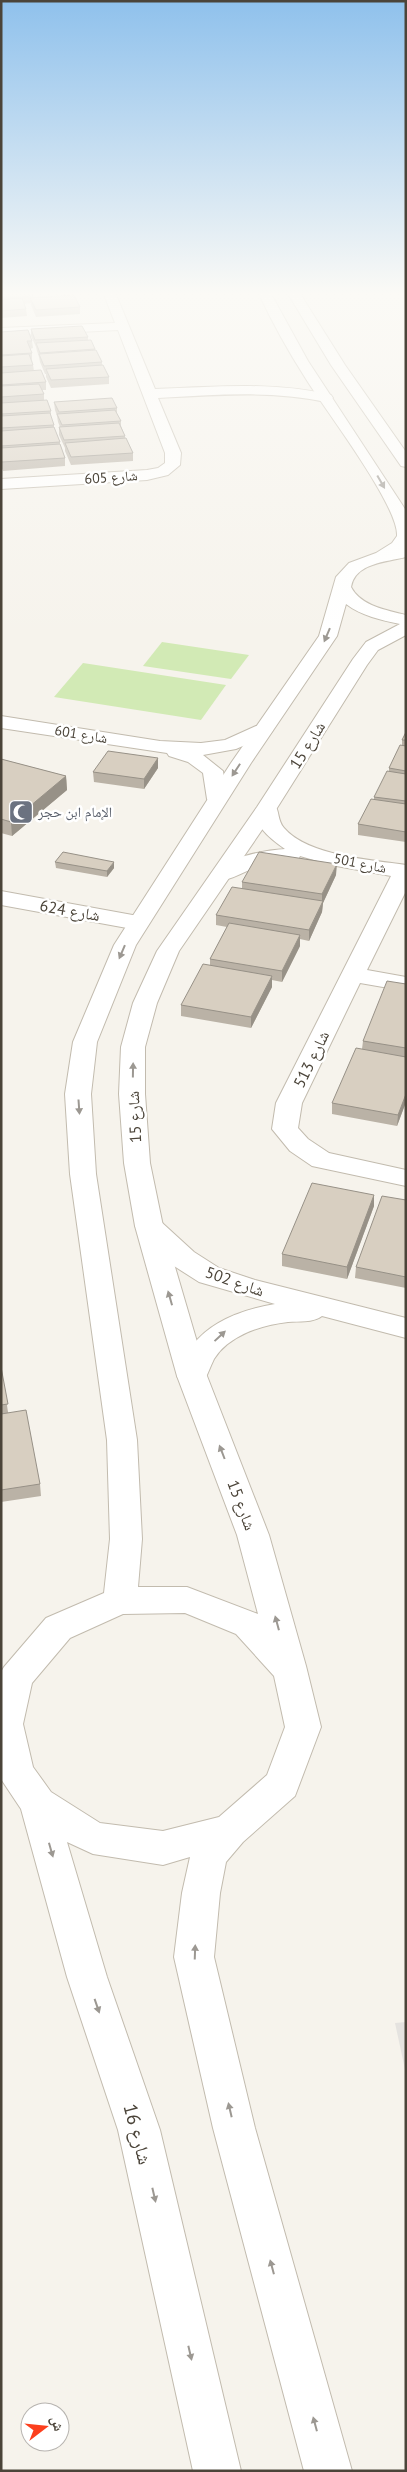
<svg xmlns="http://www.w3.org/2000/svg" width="407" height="2472" viewBox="0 0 407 2472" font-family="'PT Sans','Noto Naskh Arabic',sans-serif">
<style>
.green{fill:#d2eab5}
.parking{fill:#e5e3e0}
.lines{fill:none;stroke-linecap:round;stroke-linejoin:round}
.minor-casing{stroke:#c2bbae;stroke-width:2}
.tertiary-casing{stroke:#c2bbae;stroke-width:2}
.minor{fill:#fff;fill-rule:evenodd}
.tertiary{fill:#fff;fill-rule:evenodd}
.wall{fill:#bab2a6}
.shaded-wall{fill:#979187}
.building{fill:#d8cfc1;stroke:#979187}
.oneway{fill:#9c9892}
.labels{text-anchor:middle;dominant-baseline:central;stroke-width:5;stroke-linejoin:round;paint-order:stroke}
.far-street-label{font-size:14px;fill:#4b4439;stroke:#fff}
.far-worship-label{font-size:14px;fill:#5b616d;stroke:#fff;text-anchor:start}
.street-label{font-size:16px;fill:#4b4439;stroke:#fff}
.near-street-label{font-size:19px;fill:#4b4439;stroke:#fff}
</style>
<rect width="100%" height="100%" fill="#f6f3ec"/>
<g class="green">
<polygon points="162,642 249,655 231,679 143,666"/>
<polygon points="83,663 226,685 201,720 54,697"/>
</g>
<polygon class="parking" points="406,2022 406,2074 395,2023"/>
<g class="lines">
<defs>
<g id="minor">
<path d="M103,292h12l40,97c59,-2 118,-8 176,6l2,3 -7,4c-56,-12 -111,-7 -168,-4l23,55 -1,12 -12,10 -21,5 -146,9v-10l146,-9 11,-2 7,-5v-10l-47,-123 -117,6v-8l114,-5z"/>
<polygon points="1,716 160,741 201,743 225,740 256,726 270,726 273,730 270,734 236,749 203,755 223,771 227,799 224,803 217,805 210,803 207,799 203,773 188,762 169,756 167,753 1,728"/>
<path d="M267,802l7,2c6,7 3,16 10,24 24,28 88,32 122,37v26l-39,79 39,7v14l-46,-8 -58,120 -4,25 10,11 21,14 77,17v16l-94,-20 -22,-15 -18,-22 4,-26 115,-227 -60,-11 -31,-9 -2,4c-12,2 -24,2 -36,5 -16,4 -31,18 -48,14l-3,-5c11,-16 55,-24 74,-25 -13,-9 -38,-27 -25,-45z"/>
<polygon points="1,891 138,916 146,918 149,923 146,928 138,930 1,905"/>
<path d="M149,1217l10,3 35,32 25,16 36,12 151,38v20l-84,-22c-9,7 -23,5 -34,6 -26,3 -59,13 -74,37 -4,8 -7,17 -11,24l-11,4 -11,-4 -4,-7c5,-10 9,-22 16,-31 19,-25 53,-36 82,-41l-76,-22 -25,-16 -39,-40 4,-6z"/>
</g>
<g id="tertiary">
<path d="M258,292h12l38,69 97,148 1,48c-20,5 -51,6 -55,30 10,19 35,23 55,28v20l-28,15 -11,15 -90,143 -98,143 -22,52 -12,44v47l5,69 13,63 44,150 62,159 37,131 15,61 -26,69 -52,46 -17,20 -6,31 -6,64 41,171 97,343h-48l-91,-343 -39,-171 8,-64 8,-36 -27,8 -70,-11 -26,-12 40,135 53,153 81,341h-48l-75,-341 -51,-153 -46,-168 -20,-30v-107l3,-5 42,-49 58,-25 6,-54 -3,-99 -37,-266 -5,-80 8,-52 41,-97 117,-182 88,-127 17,-59 13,-14 27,-10 16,-10 5,-7c2,-30 -72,-126 -91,-157 -18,-28 -34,-57 -48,-87zM346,604c16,12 35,16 54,20l-34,18 -13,17 -96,148 -100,144 -24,52 -12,44 -2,47 5,69 11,63 42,150 60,159 21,79 -71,-27h-49l4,-48 -5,-99 -41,-266 -5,-80 6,-52 39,-97 115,-182 86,-127zM185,1613l51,21 38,42 11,51 -18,48 -48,42 -56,14 -63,-8 -49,-31 -18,-25 -10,-43 9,-41 38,-45 53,-24z"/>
<polygon points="287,292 299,292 345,365 406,452 406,467 401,466 331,365"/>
</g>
</defs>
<use href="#minor" class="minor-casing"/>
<use href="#tertiary" class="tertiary-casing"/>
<use href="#minor" class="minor"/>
<use href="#tertiary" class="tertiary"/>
</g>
<g class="wall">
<polygon points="1,292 33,296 33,298 80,307 80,314 36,317 31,305 31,303 24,304 26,309 27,316 1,318"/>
<polygon points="31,329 88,337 88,340 95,349 102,362 102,365 109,377 109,384 51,388 46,377 46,374 45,374 40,362 39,357 37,351 36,347 31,336"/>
<polygon points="1,332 32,341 33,348 30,349 32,353 32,360 33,365 34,371 46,382 46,390 42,390 44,394 44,400 51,411 51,418 54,425 54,429 60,442 60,445 65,458 65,466 3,471 1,466"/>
<polygon points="54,402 117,408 117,414 121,421 121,426 125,436 125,438 133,453 133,461 71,465 65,451 65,448 59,435 59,427 60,427 58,422 57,416 55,410"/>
<polygon points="406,732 406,842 358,835 358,824 374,800 374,797 389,772 389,768 402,745 402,740"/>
<polygon points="158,758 158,768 144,789 94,782 93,772"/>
<polygon points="1,759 66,776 67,790 12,836 1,833"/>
<polygon points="55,862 114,868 107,877 56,868"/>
<polygon points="336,875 323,903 322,912 309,941 300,939 300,946 282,982 272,980 272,987 251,1028 181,1016 181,1005 210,965 210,959 227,927 216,925 216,915 242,888 242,882"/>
<polygon points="406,984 406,1102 397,1126 332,1114 332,1103 362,1049 363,1041"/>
<polygon points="374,1195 374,1206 347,1279 282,1266 282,1254"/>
<polygon points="406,1200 406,1288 355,1278 356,1267"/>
<polygon points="1,1367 8,1412 40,1484 41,1496 1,1502"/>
</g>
<g class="shaded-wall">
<polygon points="158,758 158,768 144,789 144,779"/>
<polygon points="66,776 67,790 12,836 11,822"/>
<polygon points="114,862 114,868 107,877 107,871"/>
<polygon points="337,864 336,875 323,903 322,912 309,941 309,930 322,904 322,894"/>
<polygon points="300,935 300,946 282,982 282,971"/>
<polygon points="272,976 272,987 251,1028 251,1017"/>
<polygon points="406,1094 406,1102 397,1126 398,1115"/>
<polygon points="374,1195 374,1206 347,1279 347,1267"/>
</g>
<g class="building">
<polygon points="1,292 31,292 33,296 1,298"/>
<polygon points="74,295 80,307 36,310 30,298"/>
<polygon points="22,298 26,309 1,311 1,300"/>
<polygon points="82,326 88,337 35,340 31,329"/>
<polygon points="28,330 32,341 27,341 32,353 1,355 1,332"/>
<polygon points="91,340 95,349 40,353 36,343"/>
<polygon points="96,350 102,362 44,366 39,354"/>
<polygon points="29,354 33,365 1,367 1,356"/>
<polygon points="103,365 109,377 51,380 46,369"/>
<polygon points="41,370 46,382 1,385 1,373"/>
<polygon points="39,384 44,394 1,397 1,386"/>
<polygon points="112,398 117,408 59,412 54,402"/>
<polygon points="47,400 51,411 1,414 1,403"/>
<polygon points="115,410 121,421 62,425 57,414"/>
<polygon points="50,413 54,425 1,428 1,416"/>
<polygon points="119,423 125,436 64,440 59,427"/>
<polygon points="54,427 60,442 1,446 1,431"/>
<polygon points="126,438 133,453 71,457 65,443"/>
<polygon points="60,444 65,458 2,462 1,459 1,448"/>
<polygon points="406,732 406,740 402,740"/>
<polygon points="400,745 406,746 406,771 389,768"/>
<polygon points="108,751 158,758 144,779 93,772"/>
<polygon points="1,759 66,776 11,822 1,819"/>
<polygon points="387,771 406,774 406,801 374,797"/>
<polygon points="371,799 406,804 406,832 358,824"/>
<polygon points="63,852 114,862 107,871 55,862"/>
<polygon points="259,852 337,864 322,894 242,882"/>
<polygon points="232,887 323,901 309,930 216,915"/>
<polygon points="229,923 300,935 282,971 210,959"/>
<polygon points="203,964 272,976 251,1017 181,1005"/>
<polygon points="387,981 406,984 406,1048 363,1041"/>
<polygon points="356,1048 406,1057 406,1094 398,1115 332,1103"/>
<polygon points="312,1183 374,1195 347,1267 282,1254"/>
<polygon points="382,1196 406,1200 406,1277 356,1267"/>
<polygon points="1,1367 8,1404 1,1405"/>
<polygon points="26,1410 40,1484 1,1490 1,1414"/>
</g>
<defs><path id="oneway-solid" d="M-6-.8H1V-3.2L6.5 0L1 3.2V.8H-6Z" transform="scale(1.25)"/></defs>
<g class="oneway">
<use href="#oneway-solid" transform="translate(381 482) rotate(60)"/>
<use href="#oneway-solid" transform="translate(327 635) rotate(113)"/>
<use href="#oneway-solid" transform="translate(236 770) rotate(123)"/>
<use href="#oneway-solid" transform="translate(122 952) rotate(113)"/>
<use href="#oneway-solid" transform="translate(133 1070) rotate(-89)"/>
<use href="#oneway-solid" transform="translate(79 1107) rotate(86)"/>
<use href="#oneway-solid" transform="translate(170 1298) rotate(-106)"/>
<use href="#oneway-solid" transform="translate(220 1336) rotate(-43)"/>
<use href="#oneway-solid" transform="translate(222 1452) rotate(-111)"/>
<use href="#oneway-solid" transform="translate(277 1623) rotate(-105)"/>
<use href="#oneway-solid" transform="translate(51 1850) rotate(74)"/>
<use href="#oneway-solid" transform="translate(195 1952) rotate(-88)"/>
<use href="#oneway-solid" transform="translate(97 2006) rotate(71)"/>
<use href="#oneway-solid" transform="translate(230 2110) rotate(-103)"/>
<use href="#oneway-solid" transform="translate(154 2195) rotate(77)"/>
<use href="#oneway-solid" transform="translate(272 2267) rotate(-105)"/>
<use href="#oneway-solid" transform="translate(190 2353) rotate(77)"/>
<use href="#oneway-solid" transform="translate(315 2424) rotate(-105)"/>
</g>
<linearGradient id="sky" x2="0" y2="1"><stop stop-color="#8fc1ec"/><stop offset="0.46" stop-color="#fbfaf6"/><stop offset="1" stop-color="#fbfaf6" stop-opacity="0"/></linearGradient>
<rect width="407" height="638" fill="url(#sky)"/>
<defs>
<symbol id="mosque-square" viewBox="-11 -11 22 22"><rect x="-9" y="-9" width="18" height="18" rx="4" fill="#6b7280" stroke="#fff"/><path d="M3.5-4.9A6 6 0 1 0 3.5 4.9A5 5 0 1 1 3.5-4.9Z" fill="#fff"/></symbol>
</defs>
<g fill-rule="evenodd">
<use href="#mosque-square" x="7" y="798" width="28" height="28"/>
</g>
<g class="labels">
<g class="far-street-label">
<text transform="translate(111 477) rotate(-4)">شارع 605</text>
<text transform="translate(81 734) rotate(9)">شارع 601</text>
<text transform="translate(360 863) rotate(11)">شارع 501</text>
</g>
<g class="far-worship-label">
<text x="38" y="812">الإمام ابن حجر</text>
</g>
<g class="street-label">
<text transform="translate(307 745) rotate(-58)">شارع 15</text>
<text transform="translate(70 910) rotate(10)">شارع 624</text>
<text transform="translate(311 1059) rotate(-64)">شارع 513</text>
<text transform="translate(134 1117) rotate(-93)">شارع 15</text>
<text transform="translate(235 1281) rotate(19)">شارع 502</text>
<text transform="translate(242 1505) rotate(69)">شارع 15</text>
</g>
<g class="near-street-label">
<text transform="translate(138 2134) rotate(75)">شارع 16</text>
</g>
</g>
<rect width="407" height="2472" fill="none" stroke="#4b4439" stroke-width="5"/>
<g transform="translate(45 2427) rotate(74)"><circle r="24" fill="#ffffff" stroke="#b7b4b0"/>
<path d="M0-4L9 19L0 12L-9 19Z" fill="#fc3f1d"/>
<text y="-8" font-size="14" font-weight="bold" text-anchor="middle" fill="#4b4439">ش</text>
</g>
</svg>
